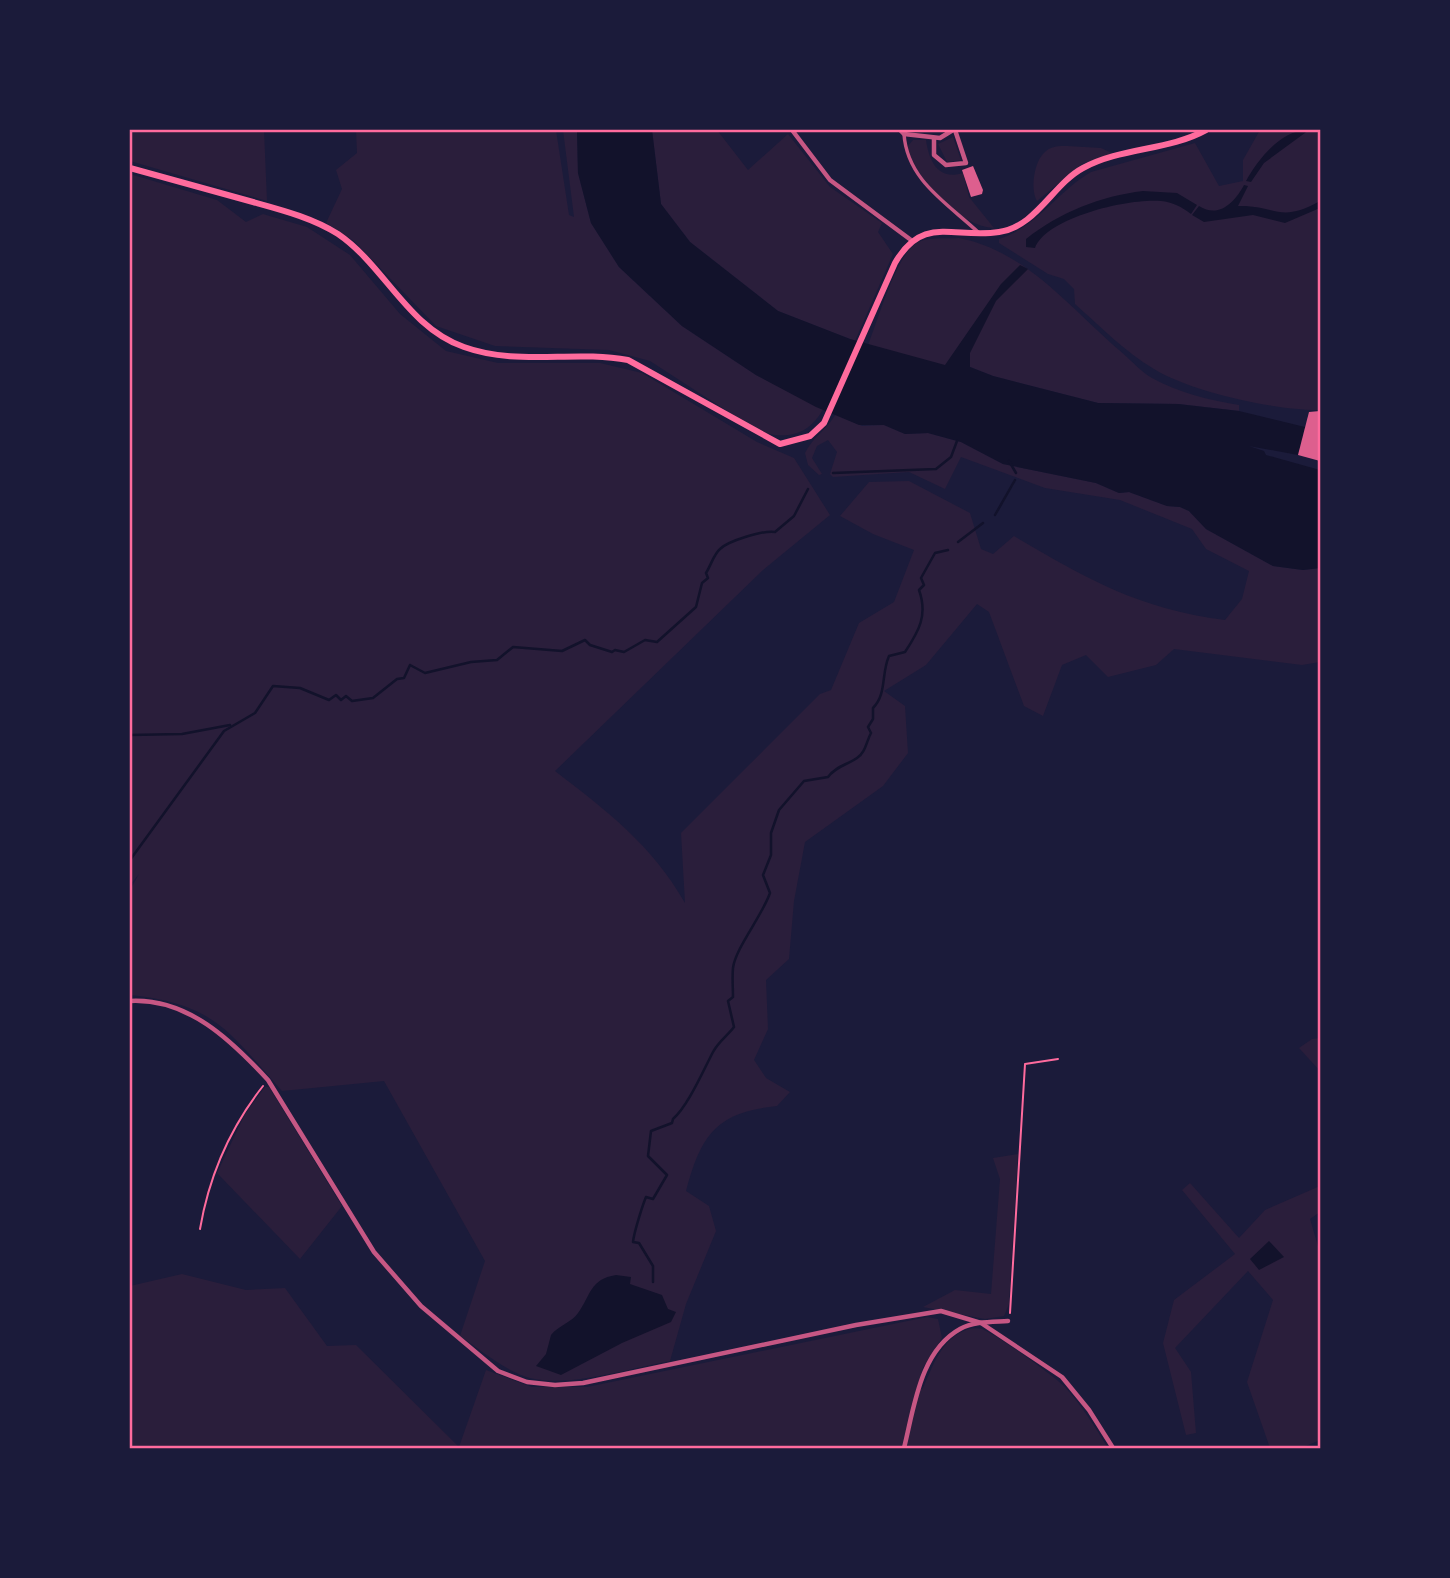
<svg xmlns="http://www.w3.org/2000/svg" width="1450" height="1578" viewBox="0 0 1450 1578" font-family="'DejaVu Sans',sans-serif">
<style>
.green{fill:#2a1e3b}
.water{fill:#12122b}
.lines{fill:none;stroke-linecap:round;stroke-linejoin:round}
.stream{stroke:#12122b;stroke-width:2.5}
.building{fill:#dd5f8e}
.path{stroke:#ff6b9d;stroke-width:2}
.pedestrian{stroke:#c65784;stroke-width:3.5}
.minor{stroke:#c65784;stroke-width:4.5}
.secondary{stroke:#ff6b9d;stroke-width:6}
.neatline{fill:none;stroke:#ff6b9d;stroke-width:2.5}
</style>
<rect width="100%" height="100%" fill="#1b1b3a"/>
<g class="green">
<polygon points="130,130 264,130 267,201 130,161"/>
<path d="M356,130h200l13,85 5,2 -11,-87h14l1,43 13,50 28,44 63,59 74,49 67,34c-14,27 -38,31 -65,22l-108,-70 -41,-11 -114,-4 -59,-20 -82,-85 -28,-18 16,-34 -6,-19 21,-17z"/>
<polygon points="652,130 717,130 748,170 788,134 830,187 882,223 878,232 893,254 855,341 778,311 690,242 661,204"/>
<path d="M1260,130h60v280c-42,1 -129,-18 -166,-41 -29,-17 -54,-43 -79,-65l-1,-15 -10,-10 -16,-5 -49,-31v-4c38,-12 59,-48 92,-67l104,-29 24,43 24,-5v-21z"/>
<polygon points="953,137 961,160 947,162 938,144"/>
<path d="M913,140h13c3,21 12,41 37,33l6,24 25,31c-35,-2 -71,-45 -86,-74v-8z"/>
<path d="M1067,146l34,2 13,6 -32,10 -45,37c-7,-12 -3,-40 8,-49 6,-6 14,-6 22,-6z"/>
<path d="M130,174l87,26 29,22 17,-8 44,13 43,28 50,59 46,37 52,12h102l42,10 115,69 37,16 36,57 -67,55 -208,201c52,40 97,74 130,132l-4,-70 139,-139 11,-4 28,-67 35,-21 20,-52 -41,-16 -33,-18 29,-34 40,-1 61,32 11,36 12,5 21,-18c75,44 123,72 211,84l17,-21 7,-28 -43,-22 -14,-20 -72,-29 -75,-12 -84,-31 -16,32 -36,-17 -76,5 -3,-3 7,-22 -9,-12 -11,6 -5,12 10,16 -3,1 -11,-10 -3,-12c8,-16 22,-24 31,-39l26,12 22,-1 21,9 23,-1 33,9 42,22 93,19 23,10 10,-1 38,14 13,1 9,4 17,18 67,37 30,4 17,-2v94l-18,3 -128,-16 -18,16 -48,12 -22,-22 -24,10 -19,51 -19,-10 -35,-94 -12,-8 -51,61 -42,26 21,15 3,47 -25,33 -78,56 -11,59 -5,58 -23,21 2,49 -14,31 12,18 24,14 -13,14c-61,6 -76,29 -91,85l23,15 7,25 -30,73 -16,57c-39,7 -101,27 -140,17 -25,-7 -48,-27 -70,-42l25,-75 -101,-180 -102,10c-54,-60 -67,-87 -152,-96v-105l9,-16 -9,11z"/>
<path d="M959,238c67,13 111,70 160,112 11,9 21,21 33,28 27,15 57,22 87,27v6l-61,-7 -80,-1 -105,-27 -23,-9 -25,-1 -77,-21c10,-25 27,-86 47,-101 11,-8 31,-5 44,-6z"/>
<polygon points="1320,1038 1320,1071 1299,1048 1312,1039"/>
<polygon points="265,1087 269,1087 342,1206 300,1259 217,1173 245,1114"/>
<polygon points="1018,1154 1009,1304 1004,1316 985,1319 923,1307 955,1290 991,1294 1000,1179 993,1158"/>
<polygon points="1190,1183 1239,1238 1265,1210 1320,1186 1320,1212 1310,1219 1320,1253 1320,1440 1301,1448 1270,1448 1247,1382 1273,1300 1248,1271 1175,1348 1191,1372 1196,1433 1186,1435 1163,1343 1174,1300 1235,1254 1182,1190"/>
<path d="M182,1274l64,16 39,-2 42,58 29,-1 103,102 27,-77 46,17h55l340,-70 11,2 4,19 -19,30 -7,23 7,-3c10,-22 18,-49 43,-58 4,-2 12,-2 16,-1 14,5 72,47 83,58 17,19 30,40 43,61h-978v-162z"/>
</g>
<g class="water">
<polygon points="577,130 652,130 661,204 690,242 778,311 850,339 945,365 1001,284 1020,265 1028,269 996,301 970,353 970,367 993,376 1098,403 1178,404 1239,411 1305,427 1298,455 1249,446 1264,451 1266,455 1320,470 1320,568 1303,570 1273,566 1206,529 1189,511 1180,507 1167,506 1129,492 1119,493 1096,483 1003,464 961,442 928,433 905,434 884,425 859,425 816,407 756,375 682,326 619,267 591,223 578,173"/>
<path d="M1309,130l-45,33 -13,19 -5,-1c12,-22 36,-52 63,-51z"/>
<path d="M1244,185l4,1 -10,20c39,-1 41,18 82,-5v7l-35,15 -32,-8 -49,7 -12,-7 7,-9c20,13 36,-4 45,-21z"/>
<path d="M1143,191l34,2 20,12 -6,9c-9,-7 -19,-12 -30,-13 -34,-3 -115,17 -126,47l-9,-1v-8c34,-27 75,-43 117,-48z"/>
<polygon points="1269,1241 1284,1257 1259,1270 1250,1259"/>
<path d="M616,1275l15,2 -1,7 32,11 6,14 8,3 -5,10 -49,21 -61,32 -25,-9 10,-12 5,-19c7,-9 21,-13 27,-22 13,-18 12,-34 38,-38z"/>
</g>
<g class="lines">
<g class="stream">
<polyline points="1009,461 1016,473"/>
<polyline points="833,473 936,469 951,457 957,441"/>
<polyline points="995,515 1015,480"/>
<polyline points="958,542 983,523"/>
<polyline points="130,735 182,734 230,725"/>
<path d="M130,860l94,-129 31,-18 18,-27 27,2 29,12 7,-5 5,5 5,-4 6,5 21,-3 24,-19 7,-1 6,-13 15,8 46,-11 26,-2 16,-13 49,4 23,-11 5,5 22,7 3,-2 9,2 21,-12 12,2 39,-35 6,-24 6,-5 -2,-5c5,-8 8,-19 14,-24 8,-8 43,-19 55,-17l19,-16 14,-27"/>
<path d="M653,1282v-16l-14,-23 -6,-1c1,-10 10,-38 13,-45l7,2 14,-24 -19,-19 3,-25 21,-8 1,-4c15,-13 30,-48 40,-67 5,-10 15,-17 21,-25l-6,-26 5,-4c0,-9 -1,-20 0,-29 2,-19 29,-52 37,-75l-7,-18 8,-20v-22l8,-23 25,-29 24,-4c8,-11 19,-12 29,-19 9,-6 9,-16 14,-25l-3,-6 5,-8v-11c14,-14 8,-34 16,-52l16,-4c14,-21 23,-37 14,-62l5,-5 -3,-7 14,-25 13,-3"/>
</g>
</g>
<g class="building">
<polygon points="973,166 983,190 982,194 971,197 962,170"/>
<polygon points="1320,411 1320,461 1298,455 1309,412"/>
</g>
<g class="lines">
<g class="path">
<path d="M200,1229c9,-53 30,-101 63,-143"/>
<polyline points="1010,1313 1025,1064 1058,1059"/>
</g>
<path class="pedestrian" d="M904,134c3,46 43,69 74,98"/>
<g class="minor">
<polyline points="792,130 830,180 911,240"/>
<polyline points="900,130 904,134 940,138 953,130"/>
<polyline points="934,138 934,155 946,165 966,163 955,130"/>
<path d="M130,1001c58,-3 101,39 138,79l106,172 47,54 77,65 29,11 28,3 28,-2 273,-58 85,-14 40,12 81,54 27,33 24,38"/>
<path d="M904,1448c10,-40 16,-97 56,-119 14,-8 33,-7 48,-8"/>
</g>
<path class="secondary" d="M130,168c41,11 82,23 123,34 29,8 60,16 85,32 47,32 69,93 126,113 52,19 110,3 164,13l152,84 30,-8 14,-13 71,-160c28,-49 59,-24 104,-31 37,-5 54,-48 84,-64 39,-21 85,-17 123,-38"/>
</g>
<rect width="1450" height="1578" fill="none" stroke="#1b1b3a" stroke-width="262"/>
<rect x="131" y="131" width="1188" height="1316" class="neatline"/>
</svg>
